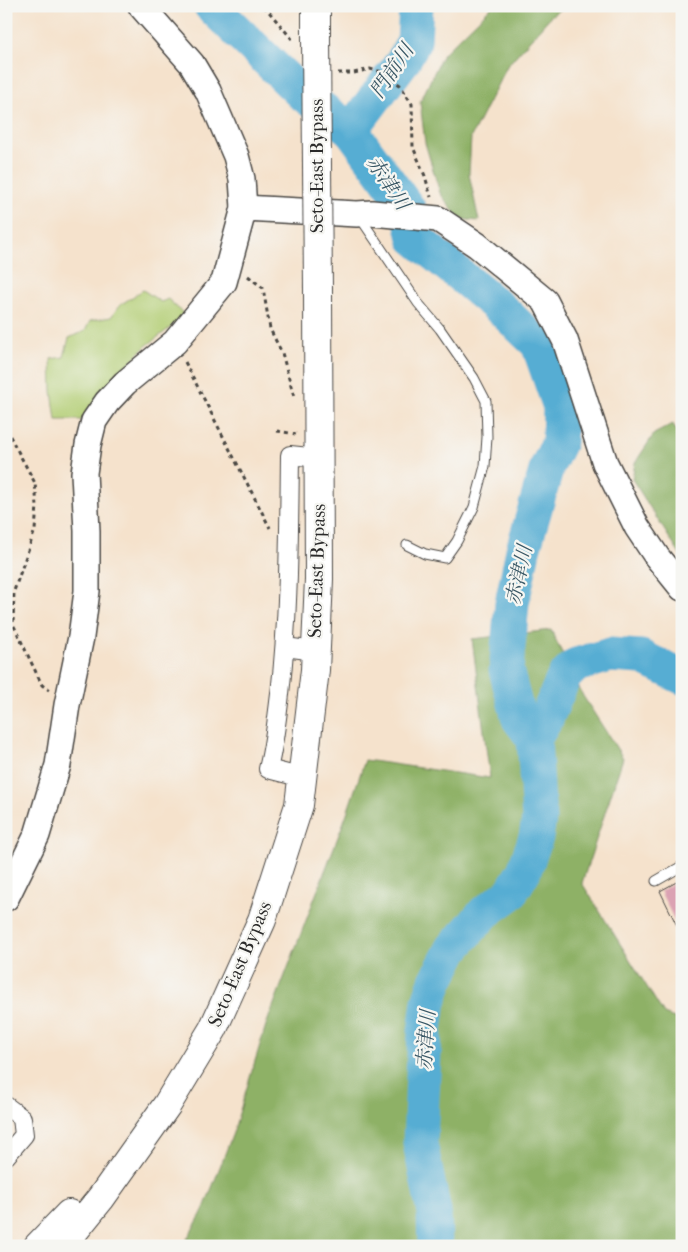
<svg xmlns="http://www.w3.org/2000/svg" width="688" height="1252" viewBox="0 0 688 1252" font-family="'IM FELL French Canon','Noto Serif JP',serif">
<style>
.green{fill:#b3ce74;stroke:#6f7c50}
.forest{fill:#8eb166;stroke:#5c6e48}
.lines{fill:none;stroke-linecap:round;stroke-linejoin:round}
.river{stroke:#57add3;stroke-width:35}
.building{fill:#dba2b3}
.lane-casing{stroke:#494643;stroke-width:11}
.street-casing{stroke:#494643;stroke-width:20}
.secondary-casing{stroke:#494643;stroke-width:28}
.highway-casing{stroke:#494643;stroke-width:30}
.path{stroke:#494643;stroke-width:3;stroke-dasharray:4 4;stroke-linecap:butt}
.lane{stroke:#fff;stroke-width:9}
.street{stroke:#fff;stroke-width:18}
.secondary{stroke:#fff;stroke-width:25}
.highway{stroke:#fff;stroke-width:28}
.highway-bridge-casing{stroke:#494643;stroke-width:30;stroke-linecap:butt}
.highway-bridge{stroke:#fff;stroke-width:28}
.labels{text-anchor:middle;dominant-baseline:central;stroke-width:4.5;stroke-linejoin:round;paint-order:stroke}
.street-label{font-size:19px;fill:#2b2b2b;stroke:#f6f6f2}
.water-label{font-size:20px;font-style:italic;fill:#3a5866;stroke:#f6f6f2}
</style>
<rect width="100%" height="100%" fill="#f6f6f2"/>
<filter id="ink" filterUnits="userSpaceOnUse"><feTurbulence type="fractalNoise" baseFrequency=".02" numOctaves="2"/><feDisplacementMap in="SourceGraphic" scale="10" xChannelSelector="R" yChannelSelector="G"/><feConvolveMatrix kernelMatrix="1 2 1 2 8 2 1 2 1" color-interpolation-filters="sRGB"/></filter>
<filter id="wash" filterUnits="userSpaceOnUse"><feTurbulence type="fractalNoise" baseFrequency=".0096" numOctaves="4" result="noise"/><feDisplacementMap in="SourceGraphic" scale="20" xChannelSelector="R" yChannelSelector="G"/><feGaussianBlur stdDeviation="1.12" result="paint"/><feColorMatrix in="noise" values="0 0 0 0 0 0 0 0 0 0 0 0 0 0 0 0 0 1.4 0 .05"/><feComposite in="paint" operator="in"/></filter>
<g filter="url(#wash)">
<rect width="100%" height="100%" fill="#f5e2cc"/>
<polygon class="green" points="143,290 161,302 168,299 186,316 146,346 115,377 87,420 56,420 52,391 51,359 64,357 69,338 85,331 90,321 111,317 120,305"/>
<g class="forest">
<polygon points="492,6 566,6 552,15 507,66 471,137 469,174 479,221 459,219 440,193 425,143 420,102 443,54"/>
<polygon points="673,424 682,441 682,558 632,479 635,463 654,434"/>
<polygon points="551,630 583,696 623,758 582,883 664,1014 682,1021 682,1246 183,1246 203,1211 233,1133 266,1025 346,816 365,760 490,778 472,639"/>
</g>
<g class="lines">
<g class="river">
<polyline points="211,6 301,93 351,130 408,208 415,238 501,309 538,344 560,407 559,442 547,467 523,550 512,603 506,670 519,719 534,739 539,819 536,837 524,871 510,894 485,912 453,948 436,981 429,1001 425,1031 420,1143 434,1212 435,1246"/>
<polyline points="351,130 403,61 414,41 416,6"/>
<polyline points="534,739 546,719 564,677 576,665 610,655 641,657 682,677"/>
</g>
</g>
<g id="blocks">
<polygon class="building" points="682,879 682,936 660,891"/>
</g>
</g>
<g filter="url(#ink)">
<use href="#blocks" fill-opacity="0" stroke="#494643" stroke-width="1"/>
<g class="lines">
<defs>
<g id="lane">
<polyline points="359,216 418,303 440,329 474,378 486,401 487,437 485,466 474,507 457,541 445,558 425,554 407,545"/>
<polyline points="656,881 682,866"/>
</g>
<g id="street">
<polyline points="285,647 315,651"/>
<path d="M303,778l-35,-9c6,-24 9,-49 12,-75 9,-79 9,-159 10,-239l29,3"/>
<polyline points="6,1106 22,1118 24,1135 6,1156"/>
</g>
<g id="secondary">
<polyline points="244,208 357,214 372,213 438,219 477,245 545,301 565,340 605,463 637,527 657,557 682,588"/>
<polyline points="6,898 37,835 58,765 67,705 81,637 87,591 87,531 84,473 88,445 94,421 107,402 125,383 175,342 224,282 244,208 242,179 236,156 208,91 192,64 141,6"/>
</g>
<g id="highway">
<polyline points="316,6 316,38"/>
<polyline points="38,1246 69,1214"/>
<polyline points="62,1246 101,1198 167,1105 213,1029 262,920 299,805 315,670 319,579 318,291"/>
</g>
</defs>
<use href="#lane" class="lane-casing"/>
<use href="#street" class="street-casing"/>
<use href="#secondary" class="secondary-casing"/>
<use href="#highway" class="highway-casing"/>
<g class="path">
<polyline points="264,6 292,39"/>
<polyline points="338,73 354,73 370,69 382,72 400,85 412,104 413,147 425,176 431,197"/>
<polyline points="248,276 263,288 270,329 282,353 294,397"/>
<polyline points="185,362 270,528"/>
<polyline points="6,429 35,483 37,506 35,530 14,591 13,624 42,685 49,690"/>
<polyline points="277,431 296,434"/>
</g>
<use href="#lane" class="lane"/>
<use href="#street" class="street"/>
<use href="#secondary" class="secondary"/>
<use href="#highway" class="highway"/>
<defs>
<polyline id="highway-bridge" points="316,38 318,291"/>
</defs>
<use href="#highway-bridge" class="highway-bridge-casing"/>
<use href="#highway-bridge" class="highway-bridge"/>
</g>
</g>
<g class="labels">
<g class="street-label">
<text transform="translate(317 166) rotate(-90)">Seto-East Bypass</text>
<text transform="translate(317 571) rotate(-88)">Seto-East Bypass</text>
<text transform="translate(240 964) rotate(-67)">Seto-East Bypass</text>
</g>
<g class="water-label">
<text transform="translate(392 71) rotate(-56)">門前川</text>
<text transform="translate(388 183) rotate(56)">赤津川</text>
<text transform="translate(519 575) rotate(-78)">赤津川</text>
<text transform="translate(426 1040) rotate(-86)">赤津川</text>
</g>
</g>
<rect width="688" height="1252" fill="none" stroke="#f6f6f2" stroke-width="25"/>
</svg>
